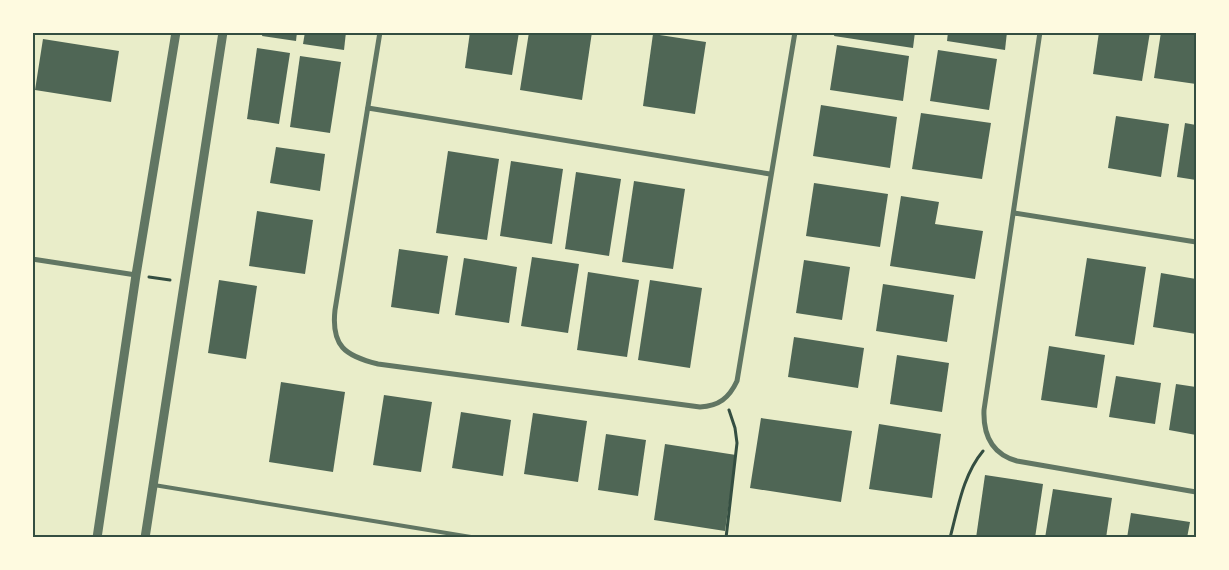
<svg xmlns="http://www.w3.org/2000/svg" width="1229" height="570" viewBox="0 0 1229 570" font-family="Barlow,sans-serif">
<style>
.building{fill:#4f6655}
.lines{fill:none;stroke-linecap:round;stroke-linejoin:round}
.path{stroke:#344e41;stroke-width:3}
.service{stroke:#617663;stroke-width:4}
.minor{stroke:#617663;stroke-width:5}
.tertiary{stroke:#617663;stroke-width:9}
.neatline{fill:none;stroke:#344e41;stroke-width:2}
</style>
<rect width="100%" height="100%" fill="#e9edc9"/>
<g class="building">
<polygon points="263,32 297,32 296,41 262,36"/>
<polygon points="305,32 346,32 344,50 303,44"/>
<polygon points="470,32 519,32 512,75 465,68"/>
<polygon points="529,32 592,32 582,100 520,90"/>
<polygon points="835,32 915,32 913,48 834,36"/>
<polygon points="948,32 1007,32 1005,50 947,41"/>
<polygon points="1099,32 1150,32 1142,81 1093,74"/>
<polygon points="1161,32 1196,32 1196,84 1154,78"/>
<polygon points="653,34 706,42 695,114 643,106"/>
<polygon points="43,39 119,51 111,102 35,90"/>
<polygon points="837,45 909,56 903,101 830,90"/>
<polygon points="257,48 290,53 279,124 247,119"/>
<polygon points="938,50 997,59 989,110 930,101"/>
<polygon points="300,56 341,62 330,133 290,127"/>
<polygon points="821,105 897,117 890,168 813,156"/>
<polygon points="921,113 991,123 982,179 912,169"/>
<polygon points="1116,116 1169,124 1161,177 1108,168"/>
<polygon points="1185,123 1196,125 1196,180 1177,177"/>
<polygon points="276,147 325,154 320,191 270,183"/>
<polygon points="448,151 499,159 487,240 436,233"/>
<polygon points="511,161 563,169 552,244 500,236"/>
<polygon points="576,172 621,179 609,256 565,249"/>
<polygon points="634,181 685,189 673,269 622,262"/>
<polygon points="814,183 888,194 880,247 806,236"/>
<polygon points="901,196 939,202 935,224 983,231 975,279 890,266"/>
<polygon points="257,211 313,220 305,274 249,266"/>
<polygon points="399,249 448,256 439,314 391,307"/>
<polygon points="532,257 579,264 568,333 521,326"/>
<polygon points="464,258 517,267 509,323 455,315"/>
<polygon points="1087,258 1146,267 1134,345 1075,336"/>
<polygon points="804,260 850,267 842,320 796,313"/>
<polygon points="588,272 639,280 627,357 577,350"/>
<polygon points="1161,273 1196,279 1196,334 1153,327"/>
<polygon points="219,280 257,286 246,359 208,353"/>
<polygon points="650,280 702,288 690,368 638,360"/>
<polygon points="883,284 954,295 947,342 876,331"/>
<polygon points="794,337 864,348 858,388 788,377"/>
<polygon points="1049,346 1105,355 1097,408 1041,400"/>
<polygon points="897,355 949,363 942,412 890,404"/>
<polygon points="1116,376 1161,383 1155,424 1109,417"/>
<polygon points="281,382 345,392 333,472 269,462"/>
<polygon points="1176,384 1196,387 1196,435 1169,430"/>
<polygon points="384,395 432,402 421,472 373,465"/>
<polygon points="461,412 511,420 503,476 452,468"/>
<polygon points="533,413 587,421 578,482 524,474"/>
<polygon points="761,418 852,431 841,502 750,488"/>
<polygon points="879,424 941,434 932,498 869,489"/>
<polygon points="606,434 646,440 638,496 598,490"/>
<polygon points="665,444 736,455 725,531 654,520"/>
<polygon points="985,475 1043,484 1035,538 976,538"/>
<polygon points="1053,489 1112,498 1106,538 1045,538"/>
<polygon points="1131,513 1190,522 1187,538 1127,538"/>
</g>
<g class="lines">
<g class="path">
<polyline points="149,277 170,280"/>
<polyline points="726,538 737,443 735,428 729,410"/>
<path d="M950,538c8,-30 13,-63 33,-87"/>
</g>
<polyline class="service" points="154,485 477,538"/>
<g class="minor">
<path d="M380,32l-45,278c-4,36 10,46 43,54l322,43c19,-1 29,-9 37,-26l58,-349"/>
<path d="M1040,32l-56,378c-1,25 8,44 33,51l179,31"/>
<polyline points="368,108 770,174"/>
<polyline points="1014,213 1196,242"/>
<polyline points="32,259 136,275"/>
</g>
<g class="tertiary">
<polyline points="97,538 136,275 176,32"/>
<polyline points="145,538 223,32"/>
</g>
</g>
<rect width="1229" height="570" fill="none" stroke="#fefae0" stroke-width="68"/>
<rect x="34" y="34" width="1161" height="502" class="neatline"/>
</svg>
